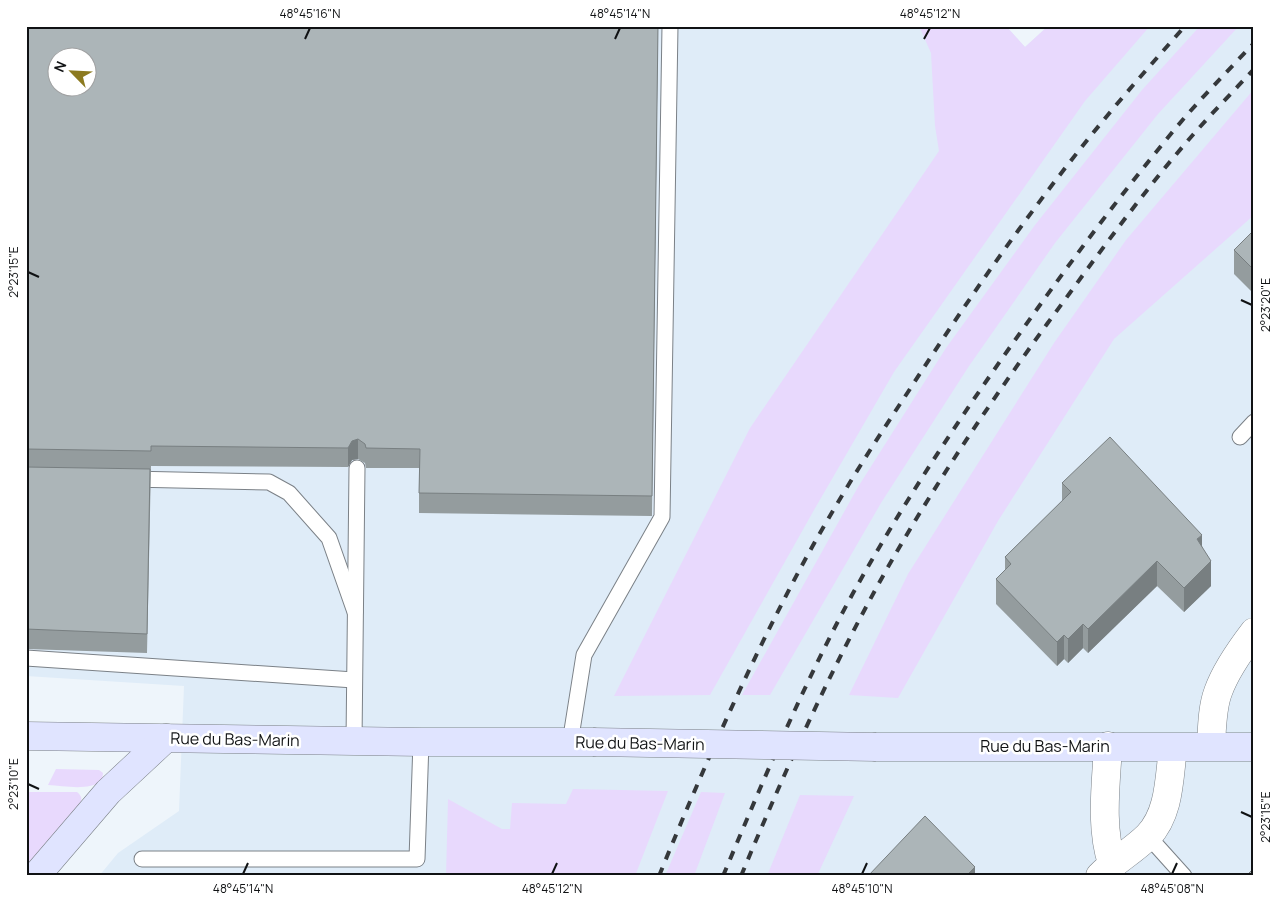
<svg xmlns="http://www.w3.org/2000/svg" width="1280" height="902" viewBox="0 0 1280 902" font-family="Manrope,sans-serif">
<style>
.built{fill:#dfecf8;fill-rule:evenodd}
.green{fill:#e8d9fd}
.lines{fill:none;stroke-linecap:round;stroke-linejoin:round}
.service-casing{stroke:#7b8187;stroke-width:17}
.minor-casing{stroke:#7b8187;stroke-width:29}
.secondary-casing{stroke:#7b8187;stroke-width:29}
.service{stroke:#fff;stroke-width:15}
.minor{stroke:#fff;stroke-width:28}
.secondary{stroke:#e0e4ff;stroke-width:28}
.rail{stroke:#35383b;stroke-width:4;stroke-dasharray:9 9;stroke-linecap:butt}
.secondary-bridge-casing{stroke:#7b8187;stroke-width:29;stroke-linecap:butt}
.secondary-bridge{stroke:#e0e4ff;stroke-width:28}
.wall{fill:#949c9e}
.shaded-wall{fill:#787f81}
.building{fill:#acb5b8;stroke:#787f81;fill-rule:evenodd}
.ticks{fill:none;stroke:#101214;stroke-width:2}
.labels{text-anchor:middle;dominant-baseline:central;stroke-width:5;stroke-linejoin:round;paint-order:stroke}
.street-label{font-size:16px;fill:#101214;stroke:#fff}
.neatline{fill:none;stroke:#101214;stroke-width:2}
.ticks-label{font-size:12px;text-anchor:middle;fill:#101214}
</style>
<rect width="100%" height="100%" fill="#eef5fb"/>
<path class="built" d="M26,26h980l19,21 23,-21h206v850h-1155l19,-23 61,-42 5,-125 -158,-10zM58,58h30v30h-30z"/>
<g class="green">
<polygon points="919,26 1006,26 1025,47 1048,26 1150,26 1085,101 894,372 814,510 710,695 614,696 750,428 939,151 935,126 931,53"/>
<polygon points="1200,26 1239,26 1158,114 1055,243 969,366 881,503 770,695 742,695 858,487 946,348 1035,225 1142,90"/>
<polygon points="1254,89 1254,215 1114,339 998,521 898,698 849,695 908,574 1054,343 1126,240"/>
<path d="M56,769l43,1 4,3 -1,8c-14,10 -37,5 -54,4z"/>
<polygon points="573,789 668,791 635,876 446,876 448,799 502,829 510,829 512,803 566,804"/>
<path d="M26,792h51c6,5 5,8 2,15l-53,62z"/>
<polygon points="701,792 725,793 694,876 665,876"/>
<polygon points="800,795 854,796 817,876 767,876"/>
</g>
<g class="lines">
<defs>
<g id="service">
<polyline points="1240,437 1254,422"/>
<polyline points="130,479 269,482 289,493 329,538 355,612"/>
<polyline points="26,658 354,680"/>
<polyline points="354,741 357,468"/>
<polyline points="570,743 584,655 662,517 670,26"/>
<polyline points="1148,836 1184,876"/>
<polyline points="142,859 417,859 421,742"/>
</g>
<g id="minor">
<path d="M1108,746c-2,39 -8,80 4,117"/>
<path d="M1211,746c1,-17 1,-38 7,-54 7,-20 23,-43 36,-60"/>
<path d="M1100,876c14,-15 33,-25 48,-40 22,-23 21,-58 25,-88"/>
</g>
<g id="secondary">
<polyline points="26,736 421,742 593,742"/>
<polyline points="876,747 1254,747"/>
<polyline points="36,876 108,792 166,738"/>
</g>
</defs>
<use href="#service" class="service-casing"/>
<use href="#minor" class="minor-casing"/>
<use href="#secondary" class="secondary-casing"/>
<use href="#service" class="service"/>
<use href="#minor" class="minor"/>
<use href="#secondary" class="secondary"/>
<g class="rail">
<path d="M659,876c40,-98 83,-196 132,-290 35,-67 75,-131 117,-194 60,-93 124,-185 194,-270 27,-33 55,-64 83,-96"/>
<path d="M723,876c40,-95 80,-191 129,-281 52,-94 111,-182 173,-269 46,-65 94,-129 145,-191 26,-32 55,-61 84,-92"/>
<path d="M741,876c38,-91 78,-181 124,-267 53,-100 116,-194 182,-285 45,-61 89,-123 138,-180 22,-26 46,-50 69,-75"/>
</g>
<defs>
<polyline id="secondary-bridge" points="593,742 876,747"/>
</defs>
<use href="#secondary-bridge" class="secondary-bridge-casing"/>
<use href="#secondary-bridge" class="secondary-bridge"/>
</g>
<g class="wall">
<polygon points="26,26 658,26 652,516 419,513 419,468 366,468 365,463 358,459 352,460 348,467 151,466 147,653 26,649"/>
<polygon points="1254,230 1254,294 1234,274 1234,250"/>
<polygon points="1062,483 1202,546 1211,586 1184,612 1157,586 1088,653 1083,648 1068,663 1064,659 1057,666 996,604 996,579 1005,571 1005,557 1062,501"/>
</g>
<g class="shaded-wall">
<polygon points="358,439 358,459 352,460 348,467 348,448 352,441"/>
<polygon points="1202,535 1202,559 1197,539"/>
<polygon points="1157,561 1157,586 1088,653 1088,629"/>
<polygon points="1211,561 1211,586 1184,612 1184,588"/>
<polygon points="1083,624 1083,648 1068,663 1068,639"/>
<polygon points="1064,635 1064,659 1057,666 1057,642"/>
<polygon points="975,867 975,876 966,876"/>
</g>
<g class="building">
<path d="M26,26h632l-6,470 -233,-3 1,-44 -54,-1 -1,-4 -7,-5 -6,2 -4,7 -197,-2v5l-125,-2zM58,58h30v30h-30z"/>
<polygon points="1254,230 1254,270 1234,250"/>
<polygon points="1110,437 1202,535 1197,539 1211,561 1184,588 1157,561 1088,629 1083,624 1068,639 1064,635 1057,642 996,579 1011,564 1005,557 1071,492 1062,483"/>
<polygon points="26,467 150,469 147,634 26,629"/>
<polygon points="925,816 975,867 966,876 868,876"/>
<polygon points="1254,868 1254,876 1246,876"/>
</g>
<path class="ticks" d="M305,39l5,-11M615,39l5,-11M924,39l6,-11M28,272l11,5M1241,300l11,5M28,784l11,5M1241,812l11,5M243,874l5,-11M552,874l5,-11M862,874l5,-11M1172,874l5,-11"/>
<g class="labels">
<g class="street-label">
<text transform="translate(235 739) rotate(1)">Rue du Bas-Marin</text>
<text transform="translate(640 743) rotate(1)">Rue du Bas-Marin</text>
<text x="1045" y="746">Rue du Bas-Marin</text>
</g>
</g>
<rect width="1280" height="902" fill="none" stroke="#ffffff" stroke-width="55"/>
<g transform="translate(72 72) rotate(294)"><circle r="24" fill="#ffffff" stroke="#9fa0a1"/>
<path d="M0-4L9 19L0 12L-9 19Z" fill="#8c7a1f"/>
<text y="-8" font-size="14" font-weight="bold" text-anchor="middle" fill="#101214">N</text>
</g>
<rect x="28" y="28" width="1224" height="846" class="neatline"/>
<g class="ticks-label">
<text x="310" y="18">48°45'16"N</text>
<text x="620" y="18">48°45'14"N</text>
<text x="930" y="18">48°45'12"N</text>
<text transform="translate(14 272) rotate(-90)" y="4">2°23'15"E</text>
<text transform="translate(1266 305) rotate(-90)" y="4">2°23'20"E</text>
<text transform="translate(14 784) rotate(-90)" y="4">2°23'10"E</text>
<text transform="translate(1266 817) rotate(-90)" y="4">2°23'15"E</text>
<text x="243" y="893">48°45'14"N</text>
<text x="552" y="893">48°45'12"N</text>
<text x="862" y="893">48°45'10"N</text>
<text x="1172" y="893">48°45'08"N</text>
</g>
</svg>
